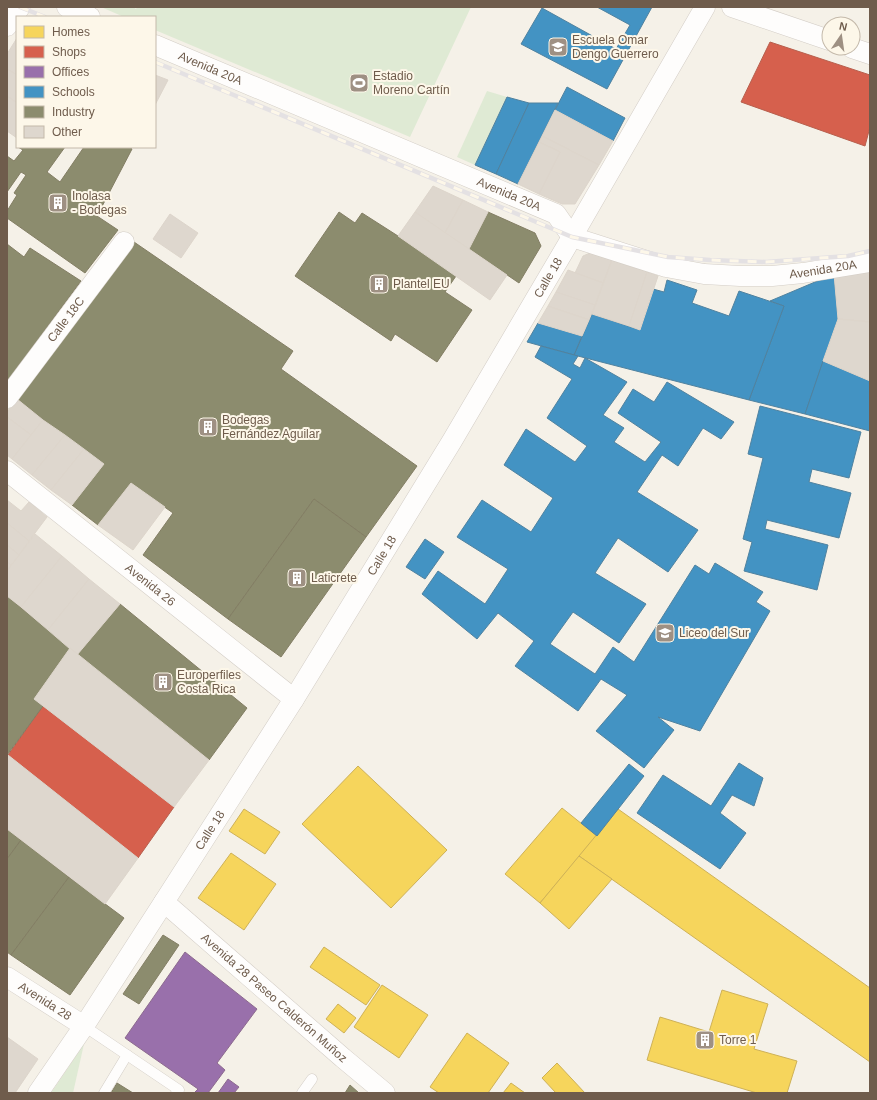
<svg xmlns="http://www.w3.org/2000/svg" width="877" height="1100" viewBox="0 0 877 1100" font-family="Helvetica,sans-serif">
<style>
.green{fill:#dfead4}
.homes{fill:#f6d55c;stroke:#ceb157}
.shops{fill:#d6604d;stroke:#b75f4d}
.offices{fill:#9970ab;stroke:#8c6a8e}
.schools{fill:#4393c3;stroke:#50829f}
.industry{fill:#8c8c6e;stroke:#837e64}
.building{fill:#ded7ce;stroke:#ddd5cb}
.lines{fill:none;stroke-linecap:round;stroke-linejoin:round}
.service-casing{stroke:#d3cdc6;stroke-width:11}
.minor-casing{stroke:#d3cdc6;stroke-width:21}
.service{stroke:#fefdfc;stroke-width:10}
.minor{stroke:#fefdfc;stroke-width:20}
.rail-casing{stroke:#e4e1e3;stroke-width:4.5}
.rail{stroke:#fdf7e9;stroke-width:3;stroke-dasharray:9;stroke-linecap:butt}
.labels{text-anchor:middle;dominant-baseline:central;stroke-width:4;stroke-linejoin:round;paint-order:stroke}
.poi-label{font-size:12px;fill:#6f5c4c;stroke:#fdf7e9;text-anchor:start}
.street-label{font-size:12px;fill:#6f5c4c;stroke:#fdf7e9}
</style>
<rect width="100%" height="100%" fill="#f5f1e8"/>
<g class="green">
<polygon points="101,7 133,7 136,9 137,7 471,7 410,137 155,30 155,17 124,17"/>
<polygon points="487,91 507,97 475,165 457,157"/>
<polygon points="84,1044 73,1093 51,1093"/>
</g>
<g class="homes">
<polygon points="358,766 447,850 391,908 302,824"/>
<polygon points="562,808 597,836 540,903 505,874"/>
<polygon points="244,809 280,832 265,854 229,831"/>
<polygon points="618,809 870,988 870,1062 579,856"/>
<polygon points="231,853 276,884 244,930 198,898"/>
<polygon points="579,856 612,879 569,929 540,903"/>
<polygon points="324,947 380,985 366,1005 310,967"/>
<polygon points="382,985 428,1015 399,1058 354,1027"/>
<polygon points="722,990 768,1004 754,1049 797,1061 787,1093 757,1093 647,1060 660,1017 709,1032"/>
<polygon points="338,1004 356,1018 344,1033 326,1019"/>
<polygon points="467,1033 509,1063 488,1093 439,1093 430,1087"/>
<polygon points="557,1063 585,1093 556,1093 542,1078"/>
<polygon points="511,1083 525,1093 503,1093"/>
</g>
<g class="shops">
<polygon points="770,42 870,75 870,127 865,146 741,102"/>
<polygon points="43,706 174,807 138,858 8,755"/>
</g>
<g class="offices">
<polygon points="185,952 257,1009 217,1063 225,1070 208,1093 194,1093 198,1089 125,1038"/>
<polygon points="228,1079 239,1087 234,1093 218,1093"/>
</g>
<g class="schools">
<polygon points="597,7 652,7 607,89 521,44 542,8 616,49 630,25"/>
<polygon points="567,87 625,118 613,141 555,110"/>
<polygon points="507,97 529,103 496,174 475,165"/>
<polygon points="529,103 558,103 518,184 496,174"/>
<polygon points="834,274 838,319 805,414 749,400 784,306 770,301"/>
<polygon points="667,280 697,290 692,303 729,316 739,291 784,306 749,400 574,355 592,314 640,330 653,289 664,292"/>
<polygon points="538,323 582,336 574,355 527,342"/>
<polygon points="541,346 578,356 573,364 580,368 585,358 627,382 603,415 624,428 614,442 645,462 661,442 618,413 633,389 654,402 667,382 734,422 721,439 703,428 678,466 662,455 637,492 698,530 668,572 618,538 595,573 646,604 619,643 573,612 550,644 595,674 613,647 634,662 695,565 709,574 715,563 763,592 756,602 770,611 700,731 658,717 674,730 644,768 596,731 627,695 601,679 578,711 515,666 534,641 498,613 477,639 422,594 438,571 485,604 508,569 457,537 482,500 531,532 553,498 504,465 526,429 575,462 587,446 547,418 572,379 535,357"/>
<polygon points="823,361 870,381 870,431 805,414"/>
<polygon points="760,406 861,432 849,478 812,469 809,482 851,493 839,538 767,520 765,529 828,545 817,590 744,571 752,542 743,539 763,458 748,454"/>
<polygon points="425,539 444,552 425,579 406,567"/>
<polygon points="739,763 763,778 754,806 732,795 720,813 746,833 720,869 637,813 663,775 711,806"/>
<polygon points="629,764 644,776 597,836 581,823"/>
</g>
<g class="industry">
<polygon points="18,147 65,147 47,172 60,182 84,147 129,147 132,149 97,216 118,230 85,273 7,218 7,211 17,195 14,193 26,175 21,172 7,192 7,156 14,161 23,150"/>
<polygon points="339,212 355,223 362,213 398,236 456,276 445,292 472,310 437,362 395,334 391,341 295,276"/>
<polygon points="488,212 535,233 541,246 519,283 469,249"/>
<polygon points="134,242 293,351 281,369 417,466 366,537 314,499 228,619 143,555 173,513 131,483 98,525 72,505 104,464 43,420 17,399"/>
<polygon points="7,244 24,257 30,248 81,281 8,380 7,379"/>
<polygon points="314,499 366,537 281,657 228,619"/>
<polygon points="7,596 70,648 34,699 43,706 7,755"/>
<polygon points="120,604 247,708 209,760 77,655"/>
<polygon points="7,829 21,840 7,859"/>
<polygon points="21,840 69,877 11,955 7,952 7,859"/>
<polygon points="69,877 124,918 70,995 11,955"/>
<polygon points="163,935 179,945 139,1004 123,994"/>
<polygon points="117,1083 133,1093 111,1093"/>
<polygon points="350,1085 359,1093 345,1093"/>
</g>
<g class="building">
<polygon points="17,38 17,75 7,69 7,54"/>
<polygon points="7,69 17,75 17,103 7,96"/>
<polygon points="155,75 168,80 155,105"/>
<polygon points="7,96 17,103 17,138 7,131"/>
<polygon points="555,110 613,141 599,165 542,136"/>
<polygon points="542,136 599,165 575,204 562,204 539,194 560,152 539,142"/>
<polygon points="539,142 560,152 539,194 518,184"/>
<polygon points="433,186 463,200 445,233 415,212"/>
<polygon points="463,200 488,212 469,249 445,233"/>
<polygon points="415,212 507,275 490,300 398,236"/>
<polygon points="170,214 198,233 181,258 153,239"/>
<polygon points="590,253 612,260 603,283 575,273 583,256"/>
<polygon points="612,260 647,272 629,326 592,314"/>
<polygon points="870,268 870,322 838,319 834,274"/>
<polygon points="568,270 603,283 595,305 556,292"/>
<polygon points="647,272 658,276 640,330 629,326"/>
<polygon points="556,292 595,305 589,320 548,306"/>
<polygon points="548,306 589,320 582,336 538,323"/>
<polygon points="838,319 870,322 870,381 823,361"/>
<polygon points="17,399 43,420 31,435 7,417 7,412"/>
<polygon points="7,417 31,435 12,459 7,455"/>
<polygon points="43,420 65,435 32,475 12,459"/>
<polygon points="65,435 84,449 51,490 32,475"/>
<polygon points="84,449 104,464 72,505 51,490"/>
<polygon points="131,483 165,507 133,550 98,525"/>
<polygon points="7,500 21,511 29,502 47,517 29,541 7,523"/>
<polygon points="7,523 29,541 19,555 7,545"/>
<polygon points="35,534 62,556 21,607 7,596 7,571"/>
<polygon points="7,545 19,555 11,565 7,562"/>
<polygon points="62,556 89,579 48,630 21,607"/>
<polygon points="7,562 11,565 7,571"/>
<polygon points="89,579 120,604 77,655 48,630"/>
<polygon points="70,648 209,760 174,807 34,699"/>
<polygon points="7,755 8,755 138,858 105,904 7,829"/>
<polygon points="7,1037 38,1059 15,1093 7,1093"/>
</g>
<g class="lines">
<defs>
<g id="service">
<polyline points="84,1026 179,1090 176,1093"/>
<polyline points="104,1093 127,1055"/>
<polyline points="302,1093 312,1079"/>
</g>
<g id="minor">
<polyline points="67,7 90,17"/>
<polyline points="732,7 829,40"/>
<polyline points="7,26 20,7"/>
<path id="s1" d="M155,45l401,169 16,23 94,30 38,7 36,2h32l31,-3 67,-11"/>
<polyline points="852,48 870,54"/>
<path id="s2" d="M7,398l117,-156"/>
<path id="s3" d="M7,471l287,228"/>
<path id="s4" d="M164,902l179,156 42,35"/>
<path id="s5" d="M7,977l77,49"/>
<path id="s6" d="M38,1093l46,-67 80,-124 130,-203 158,-258 120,-204 133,-230"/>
</g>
</defs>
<use href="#service" class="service-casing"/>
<use href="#minor" class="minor-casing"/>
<use href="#service" class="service"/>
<use href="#minor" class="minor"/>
<defs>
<g id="rail">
<polyline points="20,7 45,17"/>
<polyline points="155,62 572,237 668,257 710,260 766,262 848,256 870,251"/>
</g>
</defs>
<use href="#rail" class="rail-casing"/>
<use href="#rail" class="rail"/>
</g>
<defs>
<symbol id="school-square" viewBox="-11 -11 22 22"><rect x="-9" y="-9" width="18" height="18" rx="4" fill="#9e9083" stroke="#fdf7e9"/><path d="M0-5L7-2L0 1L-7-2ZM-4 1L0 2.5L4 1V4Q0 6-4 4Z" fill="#fff"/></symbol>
<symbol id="stadium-square" viewBox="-11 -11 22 22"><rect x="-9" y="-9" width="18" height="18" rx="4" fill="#9e9083" stroke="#fdf7e9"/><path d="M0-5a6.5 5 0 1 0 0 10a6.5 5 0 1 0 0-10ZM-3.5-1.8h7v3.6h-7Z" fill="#fff"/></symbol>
<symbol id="building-square" viewBox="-11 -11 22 22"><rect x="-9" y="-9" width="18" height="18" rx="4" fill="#9e9083" stroke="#fdf7e9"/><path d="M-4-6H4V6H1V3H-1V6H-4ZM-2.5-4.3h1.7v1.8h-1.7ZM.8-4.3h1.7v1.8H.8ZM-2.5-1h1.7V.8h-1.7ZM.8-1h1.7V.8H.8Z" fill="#fff"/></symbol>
</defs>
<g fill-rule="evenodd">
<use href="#school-square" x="547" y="36" width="22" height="22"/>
<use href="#stadium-square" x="348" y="72" width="22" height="22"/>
<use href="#building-square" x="47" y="192" width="22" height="22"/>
<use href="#building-square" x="368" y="273" width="22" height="22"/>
<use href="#building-square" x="197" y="416" width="22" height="22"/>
<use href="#building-square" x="286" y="567" width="22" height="22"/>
<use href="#school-square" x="654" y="622" width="22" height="22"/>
<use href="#building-square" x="152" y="671" width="22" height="22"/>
<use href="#building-square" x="694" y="1029" width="22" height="22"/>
</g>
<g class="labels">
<g class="poi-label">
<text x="572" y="40">Escuela Omar<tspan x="572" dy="14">Dengo Guerrero</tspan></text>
<text x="373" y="76">Estadio<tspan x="373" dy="14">Moreno Cartín</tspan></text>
<text x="72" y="196">Inolasa<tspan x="72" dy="14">- Bodegas</tspan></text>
<text x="393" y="284">Plantel EU</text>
<text x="222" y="420">Bodegas<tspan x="222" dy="14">Fernández Aguilar</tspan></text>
<text x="311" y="578">Laticrete</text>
<text x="679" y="633">Liceo del Sur</text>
<text x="177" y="675">Europerfiles<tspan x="177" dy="14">Costa Rica</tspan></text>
<text x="719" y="1040">Torre 1</text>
</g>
<g class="street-label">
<text stroke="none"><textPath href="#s1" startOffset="60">Avenida 20A</textPath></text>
<text stroke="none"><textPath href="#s1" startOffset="384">Avenida 20A</textPath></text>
<text stroke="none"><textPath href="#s1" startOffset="720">Avenida 20A</textPath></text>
<text stroke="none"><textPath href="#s6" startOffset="962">Calle 18</textPath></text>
<text stroke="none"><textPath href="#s2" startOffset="98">Calle 18C</textPath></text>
<text stroke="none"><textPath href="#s6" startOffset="638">Calle 18</textPath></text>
<text stroke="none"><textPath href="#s3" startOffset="183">Avenida 26</textPath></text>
<text stroke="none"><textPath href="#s6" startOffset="314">Calle 18</textPath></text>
<text stroke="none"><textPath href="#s4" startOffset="146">Avenida 28 Paseo Calderón Muñoz</textPath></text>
<text stroke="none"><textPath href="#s5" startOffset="45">Avenida 28</textPath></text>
</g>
</g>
<rect width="877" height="1100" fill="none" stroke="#6f5c4c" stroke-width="16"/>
<rect x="16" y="16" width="140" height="132" fill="#fdf7e9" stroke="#c4b9aa"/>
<rect x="24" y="26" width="20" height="12" fill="#f6d55c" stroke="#c4b9aa"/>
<text x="52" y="36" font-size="12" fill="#6f5c4c">Homes</text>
<rect x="24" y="46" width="20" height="12" fill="#d6604d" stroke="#c4b9aa"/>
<text x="52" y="56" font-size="12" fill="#6f5c4c">Shops</text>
<rect x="24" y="66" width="20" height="12" fill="#9970ab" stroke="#c4b9aa"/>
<text x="52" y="76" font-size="12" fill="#6f5c4c">Offices</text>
<rect x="24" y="86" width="20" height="12" fill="#4393c3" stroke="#c4b9aa"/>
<text x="52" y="96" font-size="12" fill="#6f5c4c">Schools</text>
<rect x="24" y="106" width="20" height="12" fill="#8c8c6e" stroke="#c4b9aa"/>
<text x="52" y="116" font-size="12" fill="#6f5c4c">Industry</text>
<rect x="24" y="126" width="20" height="12" fill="#ded7ce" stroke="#c4b9aa"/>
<text x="52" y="136" font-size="12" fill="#6f5c4c">Other</text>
<g transform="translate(841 36) rotate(13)"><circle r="19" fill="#fdf7e9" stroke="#c4b9aa"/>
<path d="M0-3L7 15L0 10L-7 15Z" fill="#9e9083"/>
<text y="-6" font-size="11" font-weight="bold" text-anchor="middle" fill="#6f5c4c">N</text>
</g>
</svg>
